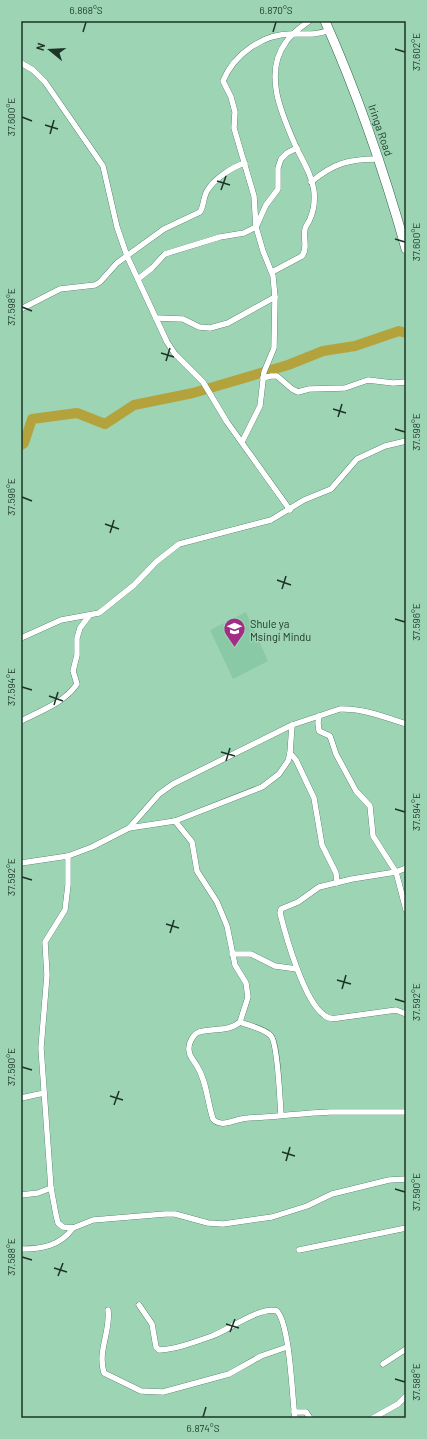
<svg xmlns="http://www.w3.org/2000/svg" width="427" height="1439" viewBox="0 0 427 1439" font-family="Barlow,sans-serif">
<style>
.built{fill:#8ac9a6}
.lines{fill:none;stroke-linecap:round;stroke-linejoin:round}
.river{stroke:#b4a33c;stroke-width:10}
.minor-casing{stroke:#2c6146;stroke-width:6}
.trunk-casing{stroke:#2c6146;stroke-width:10}
.minor{stroke:#fff;stroke-width:5.5}
.trunk{stroke:#fff;stroke-width:9}
.ticks{fill:none;stroke:#1d3427;stroke-width:1.5}
.labels{text-anchor:middle;dominant-baseline:central;stroke-width:3;stroke-linejoin:round;paint-order:stroke}
.street-label{font-size:11px;fill:#1d3427;stroke:#9cd4b4}
.poi-label{font-size:11px;fill:#1d3427;stroke:#9cd4b4;text-anchor:start}
.neatline{fill:none;stroke:#1d3427;stroke-width:1.5}
.ticks-label{font-size:10px;text-anchor:middle;fill:#1d3427}
</style>
<rect width="100%" height="100%" fill="#9cd4b4"/>
<polygon class="built" points="246,612 268,661 233,679 210,630"/>
<g class="lines">
<polyline class="river" points="21,445 24,443 32,419 77,413 105,424 134,405 193,393 288,365 323,351 355,346 399,331 406,333"/>
<defs>
<g id="minor">
<polyline points="21,63 33,70 45,82 103,166 117,227 127,256 167,342 175,354 203,382 227,422 290,510"/>
<path d="M311,182c23,-19 38,-23 67,-23"/>
<path d="M272,272l30,-16c6,-8 1,-17 3,-27 1,-4 4,-7 5,-10 4,-9 5,-18 4,-28 -2,-15 -10,-28 -17,-42 -14,-32 -35,-75 -11,-107 6,-9 15,-15 23,-21"/>
<polyline points="138,279 152,268 165,254 220,237 244,233 256,227 266,205 278,189 278,168 281,159 287,153 297,148"/>
<path d="M21,309l39,-20 35,-4 5,-3 17,-19 47,-34 36,-17c4,-6 3,-14 7,-21 7,-12 25,-24 38,-28"/>
<polyline points="156,318 183,319 199,327 210,328 228,323 275,297"/>
<polyline points="263,378 271,376 277,376 292,389 298,392 309,389 345,388 368,380 393,383 406,382"/>
<path d="M242,442l18,-36 4,-34 10,-24 1,-51 -2,-21 -10,-25 -7,-24 -2,-31 -20,-68 1,-16 -4,-15 -8,-16c11,-27 41,-48 70,-47 14,0 24,1 37,-4"/>
<polyline points="21,638 61,620 99,613 134,585 156,562 179,544 271,520 304,500 331,489 357,459 385,446 406,441"/>
<polyline points="319,716 318,723 319,731 330,736 336,754 356,791 370,806 373,836 396,872 406,910"/>
<path d="M21,721c19,-10 43,-18 56,-37l-4,-13 4,-16v-17l3,-10 9,-12"/>
<polyline points="290,753 296,760 314,798 322,845 336,873 337,883"/>
<path d="M175,821l17,21 5,29 20,31 10,24 8,39 11,18 2,14 -8,25c-11,10 -28,6 -41,10 -6,2 -11,12 -10,18 0,7 5,10 8,16 10,16 10,35 16,53 9,10 23,-1 35,-1 27,-1 54,-5 82,-6 25,0 51,0 76,0"/>
<path d="M129,828l30,-34 14,-10 119,-59 48,-16c22,-1 45,8 66,15"/>
<polyline points="68,856 68,885 65,910 45,942 47,975 41,1048 51,1188 56,1215 58,1223 63,1227 73,1228 93,1220 165,1214 175,1214 208,1223 223,1224 272,1217 307,1206 332,1194 389,1180 406,1179"/>
<polyline points="21,863 68,856 92,847 129,828 175,821 262,787 279,774 288,761 290,753 292,725"/>
<path d="M406,868l-10,4 -44,7 -33,8 -21,15 -17,7 -1,4c6,24 24,88 44,102 4,4 9,4 14,3l58,-8 10,4"/>
<polyline points="232,954 251,954 275,966 297,969"/>
<path d="M240,1022c9,4 24,6 31,14 7,8 9,66 10,79"/>
<polyline points="21,1098 44,1093"/>
<polyline points="21,1195 38,1193 51,1188"/>
<path d="M21,1249c21,0 39,-3 52,-21"/>
<polyline points="299,1250 406,1228"/>
<path d="M139,1305l13,19 4,23 3,3c18,-1 36,-8 53,-14 17,-6 48,-30 65,-25 13,14 15,85 18,107"/>
<path d="M108,1310c3,21 -11,41 -4,63l37,18 22,1 66,-18 32,-18 26,-9"/>
<polyline points="383,1364 406,1349"/>
<polyline points="294,1412 306,1412 310,1418"/>
<polyline points="373,1418 398,1404 406,1396"/>
</g>
<path id="trunk" d="M325,21c33,74 59,150 81,228"/>
</defs>
<use href="#minor" class="minor-casing"/>
<use href="#trunk" class="trunk-casing"/>
<use href="#minor" class="minor"/>
<use href="#trunk" class="trunk"/>
</g>
<path class="ticks" d="M83,32l3,-10M273,32l3,-10M395,49l10,3M22,117l10,4M45,125l13,4M50,134l4,-14M217,181l13,4M221,190l5,-14M395,239l10,3M22,307l10,4M161,353l13,4M166,361l4,-13M333,409l13,4M338,417l4,-13M395,429l10,3M22,497l10,4M105,524l14,5M110,533l4,-13M277,580l14,5M282,589l4,-13M395,619l10,3M22,687l10,3M49,696l14,5M54,705l4,-13M221,752l14,4M226,761l4,-13M395,809l10,3M22,877l10,3M166,924l13,4M170,933l4,-13M337,980l14,4M342,989l4,-14M395,999l10,3M22,1067l10,3M110,1096l13,4M114,1105l5,-14M282,1152l13,4M286,1161l4,-14M395,1189l10,3M22,1257l10,3M54,1268l13,4M58,1276l5,-13M226,1324l13,4M230,1332l5,-13M395,1379l10,3M203,1417l3,-10"/>
<defs>
<symbol id="school-pin" viewBox="-11 -11 22 30"><path d="M0 17L-7.5 6A9.5 9.5 0 1 1 7.5 6Z" fill="#a22c86" stroke="#9cd4b4"/><path d="M0-5L7-2L0 1L-7-2ZM-4 1L0 2.5L4 1V4Q0 6-4 4Z" fill="#fff"/></symbol>
</defs>
<g fill-rule="evenodd">
<use href="#school-pin" x="222" y="616" width="25" height="34"/>
</g>
<g class="labels">
<g class="street-label">
<text transform="translate(381 130) rotate(71)">Iringa Road</text>
</g>
<g class="poi-label">
<text x="250" y="623">Shule ya<tspan x="250" dy="13">Msingi Mindu</tspan></text>
</g>
</g>
<rect width="427" height="1439" fill="none" stroke="#9cd4b4" stroke-width="44"/>
<g transform="translate(50 50) rotate(288)" stroke="#9cd4b4" stroke-width="3" paint-order="stroke">
<path d="M0-3L7 15L0 10L-7 15Z" fill="#1d3427"/>
<text y="-6" font-size="11" font-weight="bold" text-anchor="middle" fill="#1d3427">N</text>
</g>
<rect x="22" y="22" width="383" height="1395" class="neatline"/>
<g class="ticks-label">
<text x="86" y="14">6.868°S</text>
<text x="276" y="14">6.870°S</text>
<text transform="translate(416 52) rotate(-90)" y="4">37.602°E</text>
<text transform="translate(11 117) rotate(-90)" y="4">37.600°E</text>
<text transform="translate(416 242) rotate(-90)" y="4">37.600°E</text>
<text transform="translate(11 307) rotate(-90)" y="4">37.598°E</text>
<text transform="translate(416 432) rotate(-90)" y="4">37.598°E</text>
<text transform="translate(11 497) rotate(-90)" y="4">37.596°E</text>
<text transform="translate(416 622) rotate(-90)" y="4">37.596°E</text>
<text transform="translate(11 687) rotate(-90)" y="4">37.594°E</text>
<text transform="translate(416 812) rotate(-90)" y="4">37.594°E</text>
<text transform="translate(11 877) rotate(-90)" y="4">37.592°E</text>
<text transform="translate(416 1002) rotate(-90)" y="4">37.592°E</text>
<text transform="translate(11 1067) rotate(-90)" y="4">37.590°E</text>
<text transform="translate(416 1192) rotate(-90)" y="4">37.590°E</text>
<text transform="translate(11 1257) rotate(-90)" y="4">37.588°E</text>
<text transform="translate(416 1382) rotate(-90)" y="4">37.588°E</text>
<text x="203" y="1432">6.874°S</text>
</g>
</svg>
